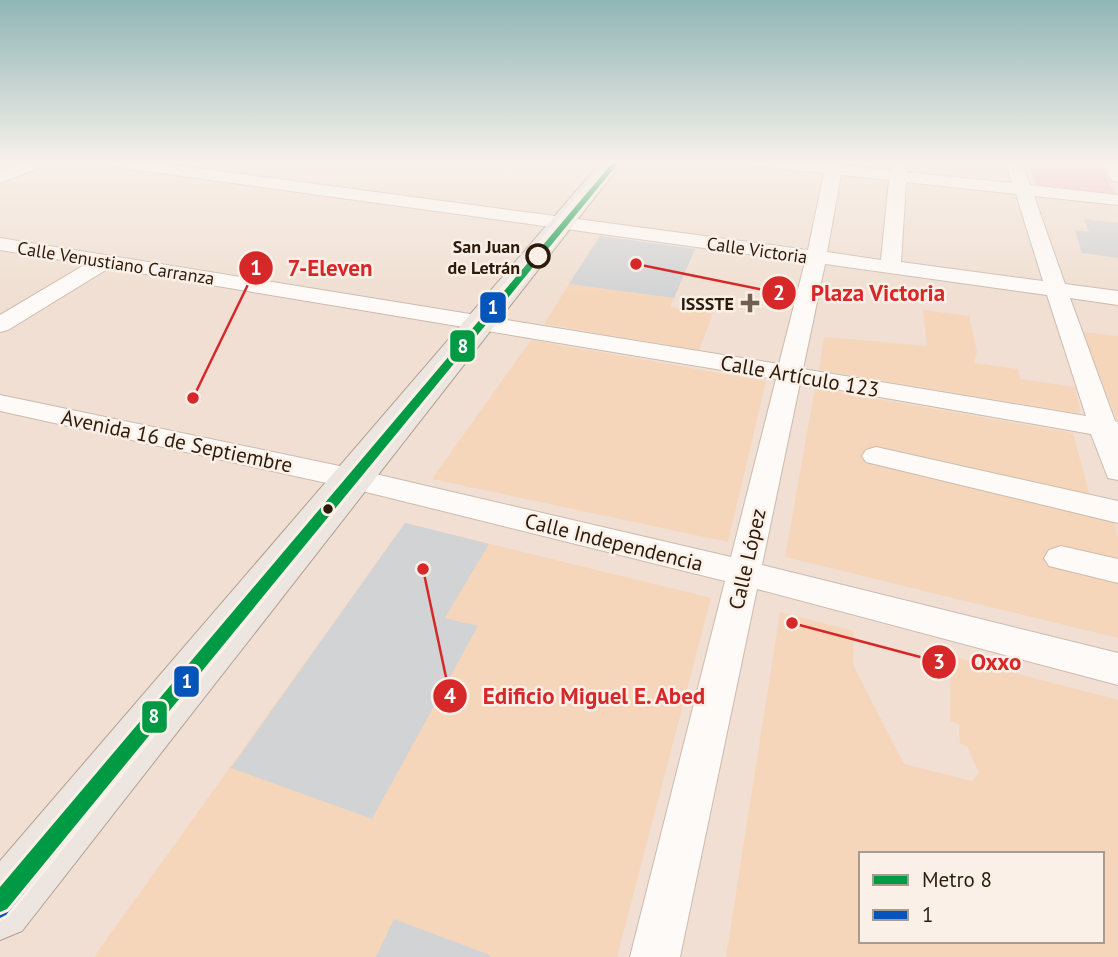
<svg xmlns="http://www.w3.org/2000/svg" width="1118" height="957" viewBox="0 0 1118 957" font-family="'PT Sans',sans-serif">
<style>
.built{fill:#f6d6bb;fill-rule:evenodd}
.green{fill:#f3bdc4}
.building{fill:#d2d3d4}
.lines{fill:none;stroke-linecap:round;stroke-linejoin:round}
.street-casing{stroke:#ccbbad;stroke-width:2}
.secondary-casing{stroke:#ccbbad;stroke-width:2}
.primary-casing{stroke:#b0a092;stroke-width:2}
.street{fill:#fdfaf8;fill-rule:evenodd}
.secondary{fill:#fdfaf8;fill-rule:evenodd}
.primary{fill:#ede5df;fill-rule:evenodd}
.bus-1-casing{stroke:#faf0e7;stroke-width:6}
.bus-1{fill:#0554ba;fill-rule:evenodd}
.metro-1-casing{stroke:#faf0e7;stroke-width:6}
.metro-1{fill:#009a44;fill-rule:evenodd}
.stop-dot{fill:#faf0e7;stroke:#2d1b0a;stroke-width:3.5}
.poi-dot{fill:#716050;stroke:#faf0e7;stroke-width:2.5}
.bus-dot{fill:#2d1b0a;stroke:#faf0e7;stroke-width:2.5}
.labels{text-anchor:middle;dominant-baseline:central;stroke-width:5;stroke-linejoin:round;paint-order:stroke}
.far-stop-label{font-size:18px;font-weight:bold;fill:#2d1b0a;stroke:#faf0e7;text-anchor:end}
.far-street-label{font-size:18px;fill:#2d1b0a;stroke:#faf0e7}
.far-poi-label{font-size:18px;font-weight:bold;fill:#2d1b0a;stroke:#faf0e7;text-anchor:end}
.street-label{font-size:21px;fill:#2d1b0a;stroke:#faf0e7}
.leader{fill:none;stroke:#d62828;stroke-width:2.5}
.callout-dot{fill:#d62828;stroke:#faf0e7;stroke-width:2.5}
.mark-label{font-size:21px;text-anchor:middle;font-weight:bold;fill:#fff}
.callout-label{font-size:23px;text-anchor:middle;font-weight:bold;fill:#d62828;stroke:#faf0e7;stroke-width:5;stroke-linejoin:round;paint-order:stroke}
.line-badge{stroke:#faf0e7;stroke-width:2.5}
.badge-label{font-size:19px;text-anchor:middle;font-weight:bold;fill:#fff}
</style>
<rect width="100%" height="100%" fill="#f0dfd2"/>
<g class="built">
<polygon points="569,284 674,298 670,307 713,313 699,350 544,324"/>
<polygon points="923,310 969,316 977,352 974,363 1018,369 1020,379 1075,387 1081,411 1077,413 819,370 824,337 927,346"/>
<polygon points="1082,332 1118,336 1118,420 1117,420"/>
<polygon points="531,340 766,381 728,542 432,479"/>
<polygon points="815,388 1073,433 1091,500 1112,515 1118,536 1118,638 785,557"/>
<polygon points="405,523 711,598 617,957 94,957"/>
<path d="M780,612l74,19 -1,34 51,99 68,17 7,-8 -12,-27 -7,-2 -1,-20 -9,-3 1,-65 167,44v257h-392zM861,854h241v87h-241z"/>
</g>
<polygon class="green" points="1027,161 1097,161 1118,198 1039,191"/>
<g class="building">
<polygon points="1084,219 1118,223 1118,258 1082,253 1075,230 1089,232"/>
<polygon points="600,236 695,249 674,298 569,284"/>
<polygon points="405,523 489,544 445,618 478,626 372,819 231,768"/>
<polygon points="394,919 490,955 490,957 376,957"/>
</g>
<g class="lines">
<defs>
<g id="street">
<path d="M102,161h42l664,89 16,-77 -69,-7 -8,-5 79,3 1,-3h16l-1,4 48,6 1,-10h16l-1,11 106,11 -7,-22h16l9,24 88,10v10l-84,-9 31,88 53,7v14l-48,-7 45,123 3,1v58l-10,-2 -17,-44 -291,-51 -38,182 356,88v32l-361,-96 -77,368h-50l95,-376 -371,-92 -354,-78v-16l354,74 377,88 45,-178 -667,-111 -101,62 -8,2v-17l86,-51 -86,-14v-12l779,126 26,-102 -695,-96zM841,175l48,5 -8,80 -54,-8zM906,182l110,12 27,87 -142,-19zM825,264l222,31 39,121 -283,-47z"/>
<polygon points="1099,161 1115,161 1118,165 1118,182 1112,181"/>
<polygon points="876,447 1118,501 1118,523 866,462 862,456 866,450"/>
<polygon points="1061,546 1118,559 1118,583 1049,566 1044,558 1049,550"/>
</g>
<polygon id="secondary" points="21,161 49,161 46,165 0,183 0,169"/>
<polygon id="primary" points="602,161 623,161 22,931 0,940 0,861"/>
</defs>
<use href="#street" class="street-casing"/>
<use href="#secondary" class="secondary-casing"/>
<use href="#primary" class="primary-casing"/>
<use href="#street" class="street"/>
<use href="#secondary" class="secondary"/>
<use href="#primary" class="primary"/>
<defs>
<polygon id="bus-1" points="610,161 616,161 6,915 0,918 0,896"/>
</defs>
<use href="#bus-1" class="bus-1-casing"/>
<use href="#bus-1" class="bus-1"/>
<defs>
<polygon id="metro-1" points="614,161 620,161 7,909 0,912 0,887"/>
</defs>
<use href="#metro-1" class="metro-1-casing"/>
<use href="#metro-1" class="metro-1"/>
</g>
<linearGradient id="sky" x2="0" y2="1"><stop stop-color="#8fb6b6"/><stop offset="0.55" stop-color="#f8f1eb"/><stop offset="1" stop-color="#f8f1eb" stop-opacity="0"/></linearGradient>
<rect width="1118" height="295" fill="url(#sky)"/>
<circle class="stop-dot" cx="538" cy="256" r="11"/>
<path class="poi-dot" d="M746.5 292.5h7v7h7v7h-7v7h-7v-7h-7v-7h7z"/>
<circle class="bus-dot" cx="328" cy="509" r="6"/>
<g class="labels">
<g class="far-stop-label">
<text x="520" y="246">San Juan<tspan x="520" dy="21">de Letrán</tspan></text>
</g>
<g class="far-street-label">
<text transform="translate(757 250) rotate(8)">Calle Victoria</text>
<text transform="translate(116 263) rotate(9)">Calle Venustiano Carranza</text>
</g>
<g class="far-poi-label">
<text x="734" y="303">ISSSTE</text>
</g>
<g class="street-label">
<text transform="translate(800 376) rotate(10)">Calle Artículo 123</text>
<text transform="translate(177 441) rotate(12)">Avenida 16 de Septiembre</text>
<text transform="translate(614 542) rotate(14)">Calle Independencia</text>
<text transform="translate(747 559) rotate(-77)">Calle López</text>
</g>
</g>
<path class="leader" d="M193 398L256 268M636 264L779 293M792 623L939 662M423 569L450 696"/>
<g class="callout-dot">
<circle cx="193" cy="398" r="7"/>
<circle cx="636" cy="264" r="7"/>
<circle cx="792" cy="623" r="7"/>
<circle cx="423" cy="569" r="7"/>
<circle cx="256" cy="268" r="18"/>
<circle cx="779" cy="293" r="18"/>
<circle cx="939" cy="662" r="18"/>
<circle cx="450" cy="696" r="18"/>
</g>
<g class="mark-label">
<text x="256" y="275">1</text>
<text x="779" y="300">2</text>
<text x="939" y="669">3</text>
<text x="450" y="703">4</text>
</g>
<g class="callout-label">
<text x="330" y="276">7-Eleven</text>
<text x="878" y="301">Plaza Victoria</text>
<text x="996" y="670">Oxxo</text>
<text x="594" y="704">Edificio Miguel E. Abed</text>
</g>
<g class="line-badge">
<rect x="479" y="291" width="28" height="33" rx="7" fill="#0554ba"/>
<rect x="449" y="329" width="27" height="34" rx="7" fill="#009a44"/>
<rect x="173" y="665" width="27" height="33" rx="7" fill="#0554ba"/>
<rect x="141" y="700" width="27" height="34" rx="7" fill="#009a44"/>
</g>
<g class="badge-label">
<text x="493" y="314">1</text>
<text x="463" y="353">8</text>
<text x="187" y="688">1</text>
<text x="154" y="723">8</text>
</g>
<rect x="859" y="852" width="245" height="91" fill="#faf0e7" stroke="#a89b8f" stroke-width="2"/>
<rect x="873" y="875" width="35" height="10" fill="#009a44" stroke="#a89b8f" stroke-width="2"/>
<text x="922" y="887" font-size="21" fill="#2d1b0a">Metro 8</text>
<rect x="873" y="910" width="35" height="10" fill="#0554ba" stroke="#a89b8f" stroke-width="2"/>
<text x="922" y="922" font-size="21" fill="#2d1b0a">1</text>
</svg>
